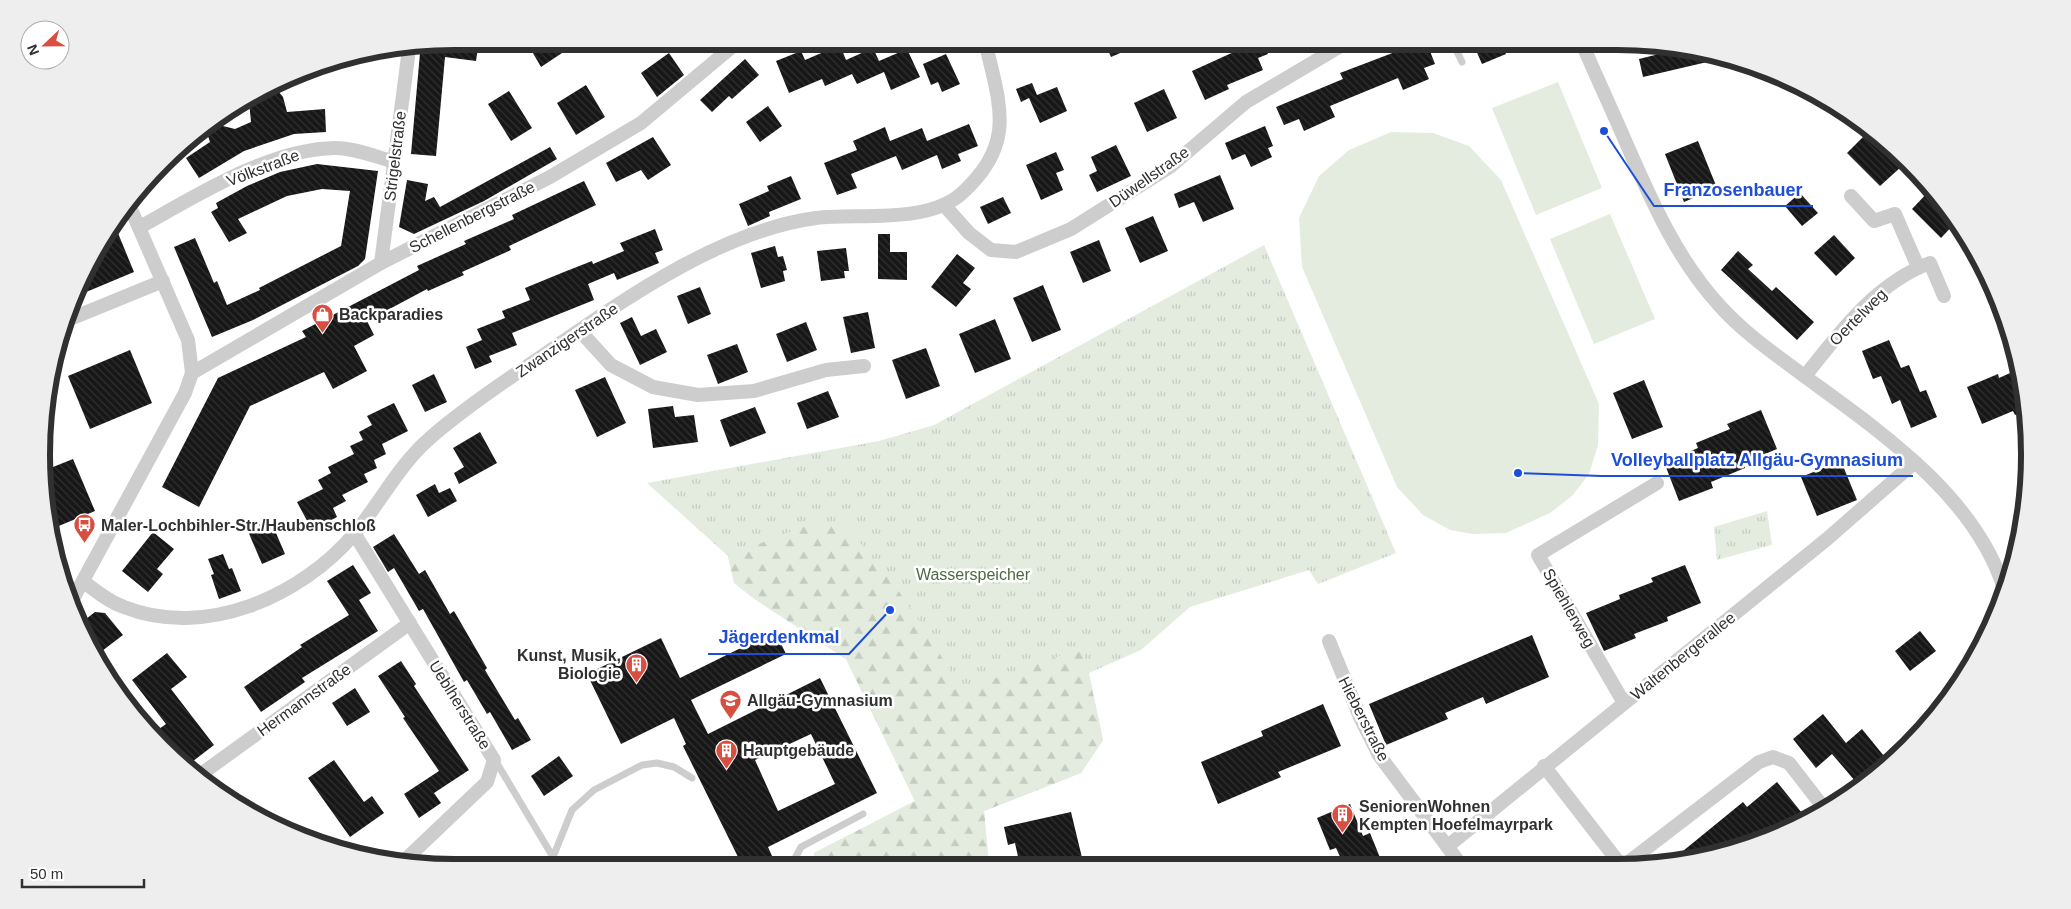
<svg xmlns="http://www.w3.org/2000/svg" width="2071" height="909" viewBox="0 0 2071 909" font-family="Helvetica,sans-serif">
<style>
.grass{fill:url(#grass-tufts)}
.forest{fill:url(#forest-firs)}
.pitch{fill:#e4ece0}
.building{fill:url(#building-back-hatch);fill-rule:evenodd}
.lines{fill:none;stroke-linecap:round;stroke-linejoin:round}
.lane{stroke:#cdcdcd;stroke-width:7}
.street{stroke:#cdcdcd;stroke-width:14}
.labels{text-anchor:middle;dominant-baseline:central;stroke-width:5;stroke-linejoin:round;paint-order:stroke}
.street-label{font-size:16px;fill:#303030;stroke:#fff}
.poi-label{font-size:16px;font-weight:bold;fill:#303030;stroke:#fff;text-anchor:start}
.park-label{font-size:16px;fill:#4d6941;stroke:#fff}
.rim{fill:none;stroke:#303030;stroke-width:6}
.leader{fill:none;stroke:#1d4ed8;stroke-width:2}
.callout-dot{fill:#1d4ed8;stroke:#fff;stroke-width:2}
.callout-label{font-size:18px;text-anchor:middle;font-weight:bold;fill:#1d4ed8;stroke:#fff;stroke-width:5;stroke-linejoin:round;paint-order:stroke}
</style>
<defs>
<pattern id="grass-tufts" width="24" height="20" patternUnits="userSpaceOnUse" patternTransform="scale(1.25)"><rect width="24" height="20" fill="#e4ece0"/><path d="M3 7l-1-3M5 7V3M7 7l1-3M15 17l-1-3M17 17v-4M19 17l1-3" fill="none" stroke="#c4cbc0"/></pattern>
<pattern id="forest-firs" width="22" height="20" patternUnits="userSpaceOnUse" patternTransform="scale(1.25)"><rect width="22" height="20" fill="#e4ece0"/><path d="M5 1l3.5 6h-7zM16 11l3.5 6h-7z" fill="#c4cbc0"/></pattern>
<pattern id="building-back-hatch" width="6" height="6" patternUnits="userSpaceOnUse" patternTransform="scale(1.25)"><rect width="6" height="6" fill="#171717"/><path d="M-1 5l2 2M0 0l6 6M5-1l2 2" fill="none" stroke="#303030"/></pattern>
</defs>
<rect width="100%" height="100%" fill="#fff"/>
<g class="grass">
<polygon points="1264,245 1396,553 1318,584 1309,570 1190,607 1141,650 1089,673 1103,740 1081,773 984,811 989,866 814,867 814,853 915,801 846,659 756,600 734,583 728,556 647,483 879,441 934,425"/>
<polygon points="1767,511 1772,545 1717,560 1714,527"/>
</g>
<polygon class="forest" points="816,522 846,525 900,593 928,634 961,690 1083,648 1103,740 1081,773 984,811 989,866 814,867 814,853 915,801 846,659 756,600 734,583 728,556"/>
<g class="pitch">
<polygon points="1558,82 1602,188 1536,215 1492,108"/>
<polygon points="1391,132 1433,133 1469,146 1501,180 1599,404 1598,445 1589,474 1572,496 1550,513 1506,533 1473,534 1450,530 1423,515 1397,487 1302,267 1299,218 1319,176 1349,150"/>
<polygon points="1610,214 1655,319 1594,344 1550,239"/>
</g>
<g class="building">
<polygon points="454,41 479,41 476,61 445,57 436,156 411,154 420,53 417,53 417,47"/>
<polygon points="526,41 580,41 541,67"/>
<polygon points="1104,41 1148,41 1111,57"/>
<polygon points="1232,41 1263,41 1268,54 1258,58 1263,70 1227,85 1229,89 1205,100 1192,71 1236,51"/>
<polygon points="1424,41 1426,41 1435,64 1424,68 1429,79 1403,90 1398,78 1330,106 1335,117 1304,131 1299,119 1284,125 1276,107 1343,79 1340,73"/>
<polygon points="1472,41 1500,41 1506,54 1482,64"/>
<polygon points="840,45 846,60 873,48 879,61 907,49 920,77 891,90 884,72 857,84 852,74 825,86 822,79 789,93 776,61 801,51 805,60"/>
<polygon points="1662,49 1720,58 1720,59 1643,77 1639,59 1663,53"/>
<polygon points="669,53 684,75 657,97 641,73"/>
<polygon points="946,54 960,84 942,92 938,82 931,85 923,64"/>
<polygon points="745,59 759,75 732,99 729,96 712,112 700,100"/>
<polygon points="1032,83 1037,95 1057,87 1067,111 1040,123 1029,98 1021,102 1016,89"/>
<polygon points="273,85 283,97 287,112 325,109 326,132 294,134 244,151 199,178 186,158 210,142 206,130 219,125 235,129 251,122 249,101"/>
<polygon points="586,85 605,117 576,135 557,103"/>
<polygon points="1164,89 1177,118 1147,132 1134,103"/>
<polygon points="509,91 532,128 511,141 488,104"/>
<polygon points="768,106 782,126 760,142 746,122"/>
<polygon points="969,124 978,146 958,154 961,161 942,169 937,155 902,170 896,156 851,174 857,188 837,195 824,163 857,150 853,141 885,127 890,141 922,128 927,141"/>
<polygon points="1265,126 1273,146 1268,148 1272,157 1251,167 1245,154 1232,160 1225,143"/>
<polygon points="1868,132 1902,166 1880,186 1847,153"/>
<polygon points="653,137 671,165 648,180 641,170 616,182 606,163"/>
<polygon points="1698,141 1717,188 1684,202 1665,154"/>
<polygon points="1116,145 1131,176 1097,192 1089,175 1097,171 1091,157"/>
<polygon points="550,147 557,159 484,201 414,234 399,227 407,180 428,184 425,201 434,197 440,207"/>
<polygon points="1056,152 1064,170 1056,173 1063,190 1041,200 1026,165"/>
<polygon points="317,164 378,171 365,259 358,266 253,320 212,337 174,247 195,238 214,283 217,281 227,305 260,290 259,288 341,246 350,191 322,189 287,196 238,219 247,233 229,242 211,212 218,208 216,203 247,186 280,172"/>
<polygon points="1220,175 1234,209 1203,222 1194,202 1179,208 1174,194"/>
<polygon points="791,176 801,199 769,212 770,216 748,226 739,204 769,191 767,186"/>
<polygon points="584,181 596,205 509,246 511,250 462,272 464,275 428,291 427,289 367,321 374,335 354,346 367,371 333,389 324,372 250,406 199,507 162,487 218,378 306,337 302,331 419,270 417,266 466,244 464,241 514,219 512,215"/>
<polygon points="1931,189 1945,203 1956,222 1941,238 1912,209"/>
<polygon points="1800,193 1818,213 1802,226 1785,206"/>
<polygon points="1003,197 1011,213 988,224 980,207"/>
<polygon points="1153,216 1168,251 1140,263 1125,228"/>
<polygon points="115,226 134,272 79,295 97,248"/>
<polygon points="655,229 663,250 655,253 659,263 617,280 614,273 588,284 594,300 512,333 517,345 489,356 492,362 475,369 466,347 482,340 477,329 505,318 502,311 530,300 525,288 564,272 592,261 593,264 624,251 620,243"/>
<polygon points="878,234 890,234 890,252 907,252 907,280 878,279"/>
<polygon points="1834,235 1855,258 1836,276 1814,253"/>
<polygon points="1099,240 1111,271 1083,283 1070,252"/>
<polygon points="775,246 778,257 783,256 787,270 783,271 785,281 761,288 751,253"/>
<polygon points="846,248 849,271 844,271 845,278 821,281 817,251"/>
<polygon points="1738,251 1753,265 1748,269 1772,291 1776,287 1814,322 1797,340 1721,270"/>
<polygon points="957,254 975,268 963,283 971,289 956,307 931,287"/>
<polygon points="1043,285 1061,330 1032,342 1013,298"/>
<polygon points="700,287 711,314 688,324 677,296"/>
<polygon points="868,312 875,348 851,353 843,317"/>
<polygon points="632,317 641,336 656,329 667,352 640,365 620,323"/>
<polygon points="995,319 1011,359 975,373 959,334"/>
<polygon points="806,322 817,350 787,362 776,334"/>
<polygon points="1889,340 1901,368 1909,365 1920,392 1926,390 1937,417 1911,428 1900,400 1892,404 1881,376 1873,379 1862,351"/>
<polygon points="737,344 748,372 718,384 707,355"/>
<polygon points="926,348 940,386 906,399 892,360"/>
<polygon points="130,350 152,403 90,429 68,376"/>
<polygon points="2019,369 2026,410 2015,415 2013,411 1982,424 1967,387 1998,374 1999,378"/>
<polygon points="434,374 447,402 425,412 412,385"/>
<polygon points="605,377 626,423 597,437 575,390"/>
<polygon points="1644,380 1663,427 1632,439 1613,393"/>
<polygon points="828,391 839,417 807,429 797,403"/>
<polygon points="394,403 408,431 382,444 386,454 374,460 377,468 364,474 368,482 342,495 346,501 333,508 337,517 312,530 297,502 323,489 318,480 331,473 328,467 354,454 350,446 363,440 359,432 372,425 367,416"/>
<polygon points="673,406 675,417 694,415 698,442 653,448 648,409"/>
<polygon points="755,407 766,433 730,447 720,420"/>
<polygon points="1761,410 1777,449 1743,463 1745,468 1711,482 1713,488 1679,501 1664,462 1698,448 1696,443 1730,429 1727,424"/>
<polygon points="480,432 497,463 459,484 454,473 464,467 453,448"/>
<polygon points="73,459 95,511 49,530 43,471"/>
<polygon points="1841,461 1857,500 1817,516 1801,477"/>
<polygon points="435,484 439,493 450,488 457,501 428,517 416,495"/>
<polygon points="270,519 285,554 262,564 247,529"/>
<polygon points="153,532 174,549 157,569 163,574 148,592 122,571"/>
<polygon points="394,534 419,574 425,570 450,614 454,611 487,668 485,670 515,720 518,718 531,740 512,750 490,712 487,714 467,680 464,682 423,609 419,611 394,568 388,572 373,547"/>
<polygon points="223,554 229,569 232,568 241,591 219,599 211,575 214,574 208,559"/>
<polygon points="353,565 371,593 359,600 378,631 302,678 305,682 261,712 244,687 302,647 300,645 349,615 327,581"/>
<polygon points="1685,565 1701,603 1667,617 1668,621 1634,634 1636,638 1604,651 1586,613 1620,599 1619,595 1653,582 1651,578"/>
<polygon points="95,612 105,613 123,635 102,651 89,634 85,625 86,619"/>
<path d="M775,631l11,23 -95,46 17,34 112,-56 57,115 -109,54 9,20h-34l-60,-121 3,-2 -12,-26 -53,26 -34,-70 74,-36 19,40zM811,734l24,50 -57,27 -23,-51z"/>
<polygon points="1920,631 1936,651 1910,671 1895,651"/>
<polygon points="1532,635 1549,677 1486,704 1483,697 1445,713 1448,719 1386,745 1369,704"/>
<polygon points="167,653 187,677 171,689 214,745 188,765 159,729 166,724 132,680"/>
<polygon points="401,661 416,684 414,686 469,770 434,793 441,803 419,818 404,794 439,771 403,718 405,717 378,676"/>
<polygon points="355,688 370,712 347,726 332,703"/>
<polygon points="1323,704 1341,746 1278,772 1281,777 1218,804 1201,762 1263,736 1261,731"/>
<polygon points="1823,714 1846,743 1862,729 1888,761 1877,772 1873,767 1856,782 1832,754 1816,768 1793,739"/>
<polygon points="559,756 573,776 544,796 531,776"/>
<polygon points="334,760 364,802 372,796 384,813 350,837 308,778"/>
<polygon points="1777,782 1802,813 1773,837 1768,833 1759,840 1690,859 1683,851 1743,802 1747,807"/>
<polygon points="1350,804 1363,836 1370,833 1383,865 1344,865 1336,848 1330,850 1317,818"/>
<polygon points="1071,812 1084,866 1020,866 1015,843 1008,845 1004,827"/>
</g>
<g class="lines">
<g class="lane">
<polyline points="1452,41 1462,62"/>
<polyline points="495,760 553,857 572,810 594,790 642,765 657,763 674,767 692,778"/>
<polyline points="794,867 793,862 801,847 863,814"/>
</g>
<g class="street">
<path d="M1581,41c15,35 31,69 46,104 25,57 50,114 92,160 23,26 53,47 81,68 78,57 177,123 205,219"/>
<polyline points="1851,196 1874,221 1895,214 1918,267"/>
<polyline points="944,205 969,233 991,250 1016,252 1071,229 1171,166 1246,102 1349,41"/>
<path d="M140,227c56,-31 129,-78 195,-79 20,0 41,9 60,14"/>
<polyline points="381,263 409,49"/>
<polyline points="70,319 163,281"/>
<polyline points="580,331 611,365 653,387 698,395 754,391 826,370 864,366"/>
<polyline points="192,373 381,263 550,177 641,123 739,41"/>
<path d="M1805,376c35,-44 71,-93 125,-113l14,33"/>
<polyline points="354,533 494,760 487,782 405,860"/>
<path d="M84,582c12,9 25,20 40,25 81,32 177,-10 231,-74 25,-30 44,-68 74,-94 28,-25 60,-47 91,-68 86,-58 191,-139 296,-153 41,-5 111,6 145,-24 56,-50 39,-88 24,-153"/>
<polyline points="73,599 185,393 192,373 188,340 130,207"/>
<polyline points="1329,641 1360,717 1379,755 1461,865"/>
<polyline points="1624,703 1538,555 1657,483"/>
<polyline points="1544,766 1620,864"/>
<polyline points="197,777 410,623"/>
<polyline points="1448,846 1827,539 1915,462"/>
<polyline points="1626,864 1759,762 1773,757 1789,763 1824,808"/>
</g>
</g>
<defs>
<symbol id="shop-pin" viewBox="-11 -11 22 30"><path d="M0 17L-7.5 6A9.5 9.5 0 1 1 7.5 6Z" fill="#d84e41" stroke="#fff"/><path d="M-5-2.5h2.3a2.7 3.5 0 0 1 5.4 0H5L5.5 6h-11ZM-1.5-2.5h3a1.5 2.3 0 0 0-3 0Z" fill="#fff"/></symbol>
<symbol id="bus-pin" viewBox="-11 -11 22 30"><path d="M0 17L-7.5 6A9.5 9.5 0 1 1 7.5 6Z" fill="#d84e41" stroke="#fff"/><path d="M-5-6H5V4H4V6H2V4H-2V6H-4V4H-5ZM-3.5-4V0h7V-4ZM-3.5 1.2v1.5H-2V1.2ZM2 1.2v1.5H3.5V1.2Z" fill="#fff"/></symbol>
<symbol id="building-pin" viewBox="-11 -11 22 30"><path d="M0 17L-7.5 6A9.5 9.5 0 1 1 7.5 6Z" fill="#d84e41" stroke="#fff"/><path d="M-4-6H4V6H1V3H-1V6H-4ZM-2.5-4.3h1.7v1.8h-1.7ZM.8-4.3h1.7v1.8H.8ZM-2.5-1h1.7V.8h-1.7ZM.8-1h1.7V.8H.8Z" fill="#fff"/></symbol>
<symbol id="school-pin" viewBox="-11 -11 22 30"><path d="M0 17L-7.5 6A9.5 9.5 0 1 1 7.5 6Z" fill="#d84e41" stroke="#fff"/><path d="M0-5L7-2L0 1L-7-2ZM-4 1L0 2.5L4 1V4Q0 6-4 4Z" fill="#fff"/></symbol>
</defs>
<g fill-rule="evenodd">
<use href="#shop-pin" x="310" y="302" width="25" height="34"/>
<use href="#bus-pin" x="72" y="512" width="25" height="34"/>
<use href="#building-pin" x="624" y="652" width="25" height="34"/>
<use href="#school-pin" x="718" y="688" width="25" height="34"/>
<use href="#building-pin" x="714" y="738" width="25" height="34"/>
<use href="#building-pin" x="1330" y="802" width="25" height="34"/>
</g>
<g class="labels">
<g class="street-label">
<text transform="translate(395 156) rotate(-83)">Strigelstraße</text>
<text transform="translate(263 168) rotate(-21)">Völkstraße</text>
<text transform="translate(1149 177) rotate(-35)">Düwellstraße</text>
<text transform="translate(472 217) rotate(-27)">Schellenbergstraße</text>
<text transform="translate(1858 317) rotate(-45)">Oertelweg</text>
<text transform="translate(567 340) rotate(-34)">Zwanzigerstraße</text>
<text transform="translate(1569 608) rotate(60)">Spiehlerweg</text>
<text transform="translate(1683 656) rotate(-39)">Waltenbergerallee</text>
<text transform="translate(304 700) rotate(-36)">Hermannstraße</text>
<text transform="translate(460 705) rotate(58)">Ueblherstraße</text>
<text transform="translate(1364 719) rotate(63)">Hieberstraße</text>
</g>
<g class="poi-label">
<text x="339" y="314">Backparadies</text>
<text x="101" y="525">Maler-Lochbihler-Str./Haubenschloß</text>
<text x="621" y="655" text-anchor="end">Kunst, Musik,<tspan x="621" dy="18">Biologie</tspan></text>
<text x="747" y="700">Allgäu-Gymnasium</text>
<text x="743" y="750">Hauptgebäude</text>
<text x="1359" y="806">SeniorenWohnen<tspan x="1359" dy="18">Kempten Hoefelmayrpark</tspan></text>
</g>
<g class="park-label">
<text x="973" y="574">Wasserspeicher</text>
</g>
</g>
<path d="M0 0H2071V909H0ZM454 50H1617A404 404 0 0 1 2021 454V455A404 404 0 0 1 1617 859H454A404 404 0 0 1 50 455V454A404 404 0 0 1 454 50Z" fill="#eee" fill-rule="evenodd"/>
<path class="rim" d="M454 50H1617A404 404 0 0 1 2021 454V455A404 404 0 0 1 1617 859H454A404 404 0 0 1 50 455V454A404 404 0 0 1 454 50Z"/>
<path class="leader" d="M1604 131L1654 206H1813M1518 473L1601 476H1913M890 610L849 654H708"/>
<g class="callout-dot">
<circle cx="1604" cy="131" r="5"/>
<circle cx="1518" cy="473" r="5"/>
<circle cx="890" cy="610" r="5"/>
</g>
<g class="callout-label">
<text x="1733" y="196">Franzosenbauer</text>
<text x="1757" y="466">Volleyballplatz Allgäu-Gymnasium</text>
<text x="779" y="643">Jägerdenkmal</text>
</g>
<g transform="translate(45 45) rotate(248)"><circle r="24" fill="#ffffff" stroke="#acacac"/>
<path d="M0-4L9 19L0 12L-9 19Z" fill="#d84e41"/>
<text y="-8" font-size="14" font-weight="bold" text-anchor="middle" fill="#303030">N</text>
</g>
<path d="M22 879v8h122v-8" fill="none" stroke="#303030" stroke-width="2.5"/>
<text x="30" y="879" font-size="15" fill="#303030" stroke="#ffffff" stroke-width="4" paint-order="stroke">50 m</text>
</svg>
